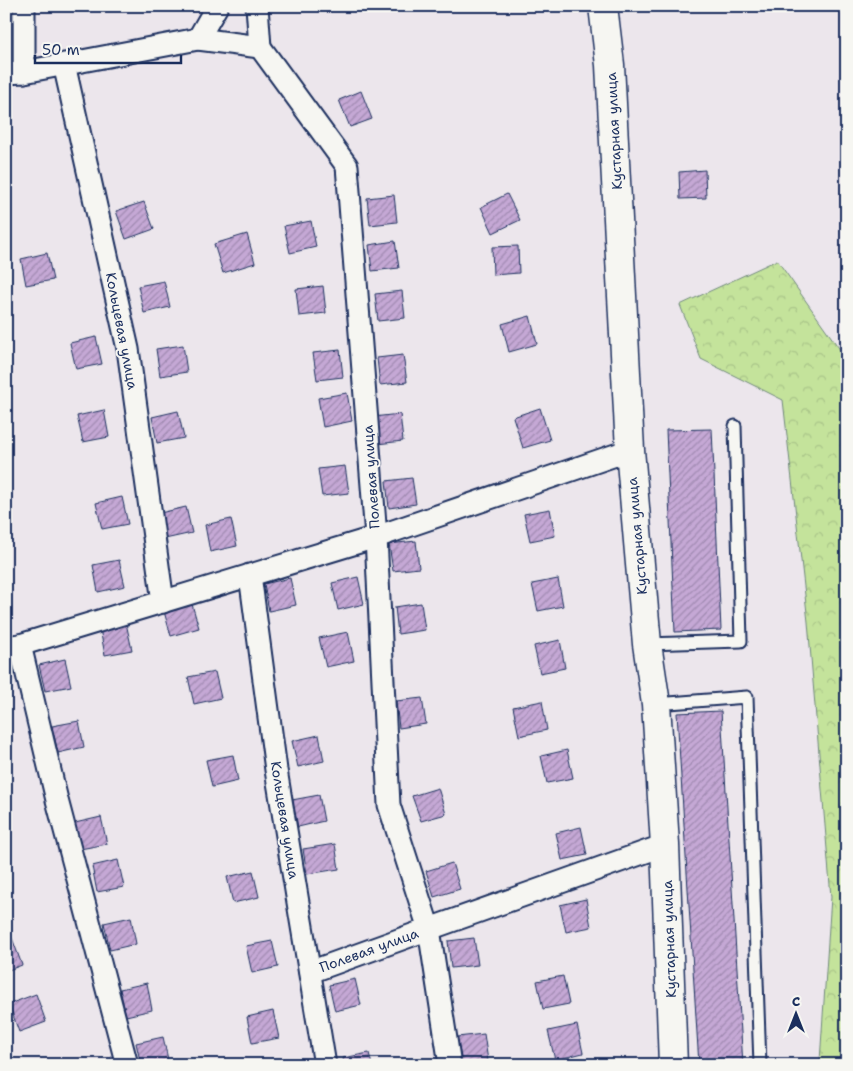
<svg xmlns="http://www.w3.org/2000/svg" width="853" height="1071" viewBox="0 0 853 1071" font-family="'Shantell Sans',sans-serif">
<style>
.forest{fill:url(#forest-crowns);stroke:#70897c}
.building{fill:url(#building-hatch);stroke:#1b2f5e}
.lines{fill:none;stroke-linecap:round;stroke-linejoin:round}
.service-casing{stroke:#1b2f5e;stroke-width:15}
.minor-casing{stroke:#1b2f5e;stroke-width:25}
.secondary-casing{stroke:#1b2f5e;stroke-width:31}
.service{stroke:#f6f6f2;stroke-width:11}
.minor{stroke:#f6f6f2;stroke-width:21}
.secondary{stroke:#f6f6f2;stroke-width:28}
.labels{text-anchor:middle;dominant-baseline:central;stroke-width:4;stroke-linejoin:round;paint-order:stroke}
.street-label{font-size:14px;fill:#1b2f5e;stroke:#f6f6f2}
</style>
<defs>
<pattern id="forest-crowns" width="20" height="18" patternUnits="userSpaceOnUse" patternTransform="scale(1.25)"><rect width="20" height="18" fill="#c4e39b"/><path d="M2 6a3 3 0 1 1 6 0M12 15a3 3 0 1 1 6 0" fill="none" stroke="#a8c388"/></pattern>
<pattern id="building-hatch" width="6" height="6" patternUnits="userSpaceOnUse" patternTransform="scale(1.25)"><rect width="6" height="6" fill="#c5a8d5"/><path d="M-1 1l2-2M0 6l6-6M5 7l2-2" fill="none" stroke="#9f89b0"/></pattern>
</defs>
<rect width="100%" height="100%" fill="#ece6ec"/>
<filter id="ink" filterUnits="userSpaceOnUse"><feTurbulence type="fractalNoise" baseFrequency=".02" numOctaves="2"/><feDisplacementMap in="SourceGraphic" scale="10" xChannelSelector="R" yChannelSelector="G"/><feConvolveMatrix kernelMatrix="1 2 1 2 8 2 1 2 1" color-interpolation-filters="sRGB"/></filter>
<g filter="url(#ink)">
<polygon class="forest" points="777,260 841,351 847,364 847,1065 826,1065 820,1061 831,897 808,622 783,400 701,359 680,305"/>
<g class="building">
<polygon points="361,91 372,119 350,127 339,100"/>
<polygon points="705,170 706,198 680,199 679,172"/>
<polygon points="507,194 520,220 493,233 481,207"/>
<polygon points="394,195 397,222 370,225 367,198"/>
<polygon points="144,202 154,229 126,239 116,211"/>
<polygon points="311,221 316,247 290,253 284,226"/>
<polygon points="247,234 255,263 223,273 214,244"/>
<polygon points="395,241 399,268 372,271 369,245"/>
<polygon points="518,246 519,273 493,275 492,247"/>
<polygon points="47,253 53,280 26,285 21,259"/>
<polygon points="164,281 170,307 144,313 138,286"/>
<polygon points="323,286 326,313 299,316 296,289"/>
<polygon points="402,291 405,318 378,321 375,294"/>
<polygon points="530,316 537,344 509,352 502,324"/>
<polygon points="96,337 102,364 76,369 70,343"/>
<polygon points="183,345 187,372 160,376 156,349"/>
<polygon points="340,350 343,377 317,380 313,353"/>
<polygon points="403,355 407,382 380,385 377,358"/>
<polygon points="347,393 352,421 323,427 318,398"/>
<polygon points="540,408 550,440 523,448 513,417"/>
<polygon points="104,410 109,437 83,442 77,416"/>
<polygon points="178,411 184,438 157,443 152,417"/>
<polygon points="400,414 403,441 377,444 373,417"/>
<polygon points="712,429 721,630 675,632 666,430"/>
<polygon points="345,466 349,493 322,496 318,469"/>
<polygon points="412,478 416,504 389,508 386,481"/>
<polygon points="122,497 128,524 102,529 96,503"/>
<polygon points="186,507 192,533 165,539 160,513"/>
<polygon points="550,509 555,536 530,541 524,514"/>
<polygon points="231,519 237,546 210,552 205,525"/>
<polygon points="416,541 419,568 393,571 389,544"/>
<polygon points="119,560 125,586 98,592 93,565"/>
<polygon points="358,577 364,604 338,610 332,583"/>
<polygon points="290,578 296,605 269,611 264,584"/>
<polygon points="558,579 563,606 538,611 532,584"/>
<polygon points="191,601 199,628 171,636 163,608"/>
<polygon points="421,603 425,630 398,634 395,607"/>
<polygon points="126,623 132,650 105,655 100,629"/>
<polygon points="348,632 354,661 326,667 319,638"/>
<polygon points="560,640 565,668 540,673 534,646"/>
<polygon points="65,659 71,686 45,691 39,665"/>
<polygon points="215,672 221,698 194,704 188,677"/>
<polygon points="422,698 426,724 399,728 396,701"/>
<polygon points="542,701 547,730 519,736 513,707"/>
<polygon points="721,711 743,1065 699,1065 677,713"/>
<polygon points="79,721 84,747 58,753 52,726"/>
<polygon points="319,735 324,761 298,767 292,741"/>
<polygon points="567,750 573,778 547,783 541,756"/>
<polygon points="233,755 238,781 212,787 206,760"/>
<polygon points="438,788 446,814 421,821 412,796"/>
<polygon points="319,795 324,821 298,827 292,800"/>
<polygon points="101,817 107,844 80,849 75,823"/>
<polygon points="581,827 587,855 562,860 556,833"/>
<polygon points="335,844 339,869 307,874 303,849"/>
<polygon points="118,860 124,887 97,892 92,866"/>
<polygon points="452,863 460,889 434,897 426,871"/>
<polygon points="253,871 259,897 233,903 227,877"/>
<polygon points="586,899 591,927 566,932 560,905"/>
<polygon points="131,917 136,944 110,950 104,923"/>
<polygon points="12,938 22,965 6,971 6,940"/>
<polygon points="474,938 478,965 451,968 448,941"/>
<polygon points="272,941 278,967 252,973 246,946"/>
<polygon points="563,976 569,1004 543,1009 537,981"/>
<polygon points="355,979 361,1005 335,1011 329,985"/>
<polygon points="147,983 152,1010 126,1016 120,989"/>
<polygon points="36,994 46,1022 19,1032 9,1004"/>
<polygon points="273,1011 279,1038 252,1043 247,1017"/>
<polygon points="577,1025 583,1053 555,1060 548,1031"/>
<polygon points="484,1034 488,1061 461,1064 457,1037"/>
<polygon points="163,1037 169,1064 141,1065 136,1043"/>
<polygon points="369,1053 372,1065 344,1065 343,1058"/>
</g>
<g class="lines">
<defs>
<g id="service">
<polyline points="647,644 741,641 735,426"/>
<polyline points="656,704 747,697 760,1065"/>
</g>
<g id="minor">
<polyline points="24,6 24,72"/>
<polyline points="257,6 260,47"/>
<polyline points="198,39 217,6"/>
<polyline points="260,47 347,166 376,537 389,805 429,929 665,845"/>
<polyline points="64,64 128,349 163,602"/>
<polyline points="6,73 24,72 198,39 260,47"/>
<polyline points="250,575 276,770 325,1065"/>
<polyline points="20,645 57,800 127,1065"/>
<polyline points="6,647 20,645 376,537 630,450"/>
<polyline points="310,972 429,929 450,1065"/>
</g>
<polyline id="secondary" points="603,6 610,65 630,450 647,644 656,704 665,845 673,1065"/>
</defs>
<use href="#service" class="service-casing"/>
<use href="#minor" class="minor-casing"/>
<use href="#secondary" class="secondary-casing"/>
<use href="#service" class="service"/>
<use href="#minor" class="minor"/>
<use href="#secondary" class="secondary"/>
</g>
</g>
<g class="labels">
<g class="street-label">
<text transform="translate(614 131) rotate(-93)">Кустарная улица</text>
<text transform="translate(122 331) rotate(79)">Кольцевая улица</text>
<text transform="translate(371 477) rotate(-94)">Полевая улица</text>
<text transform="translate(637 536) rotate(-95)">Кустарная улица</text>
<text transform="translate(285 820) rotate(81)">Кольцевая улица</text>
<text transform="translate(669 939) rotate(-92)">Кустарная улица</text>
<text transform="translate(369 950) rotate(-20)">Полевая улица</text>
</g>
</g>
<rect width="853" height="1071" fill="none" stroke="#f6f6f2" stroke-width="25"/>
<rect x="12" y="12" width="828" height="1046" fill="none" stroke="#1b2f5e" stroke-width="2" filter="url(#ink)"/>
<g transform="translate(796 1014)" stroke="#f6f6f2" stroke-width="4" paint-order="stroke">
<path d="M0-4L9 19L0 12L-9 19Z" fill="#1b2f5e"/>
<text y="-8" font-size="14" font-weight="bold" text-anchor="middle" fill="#1b2f5e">С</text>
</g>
<path d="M35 55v8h146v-8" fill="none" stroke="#1b2f5e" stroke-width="2.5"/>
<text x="42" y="55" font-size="15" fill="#1b2f5e" stroke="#f6f6f2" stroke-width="4" paint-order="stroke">50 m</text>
</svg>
